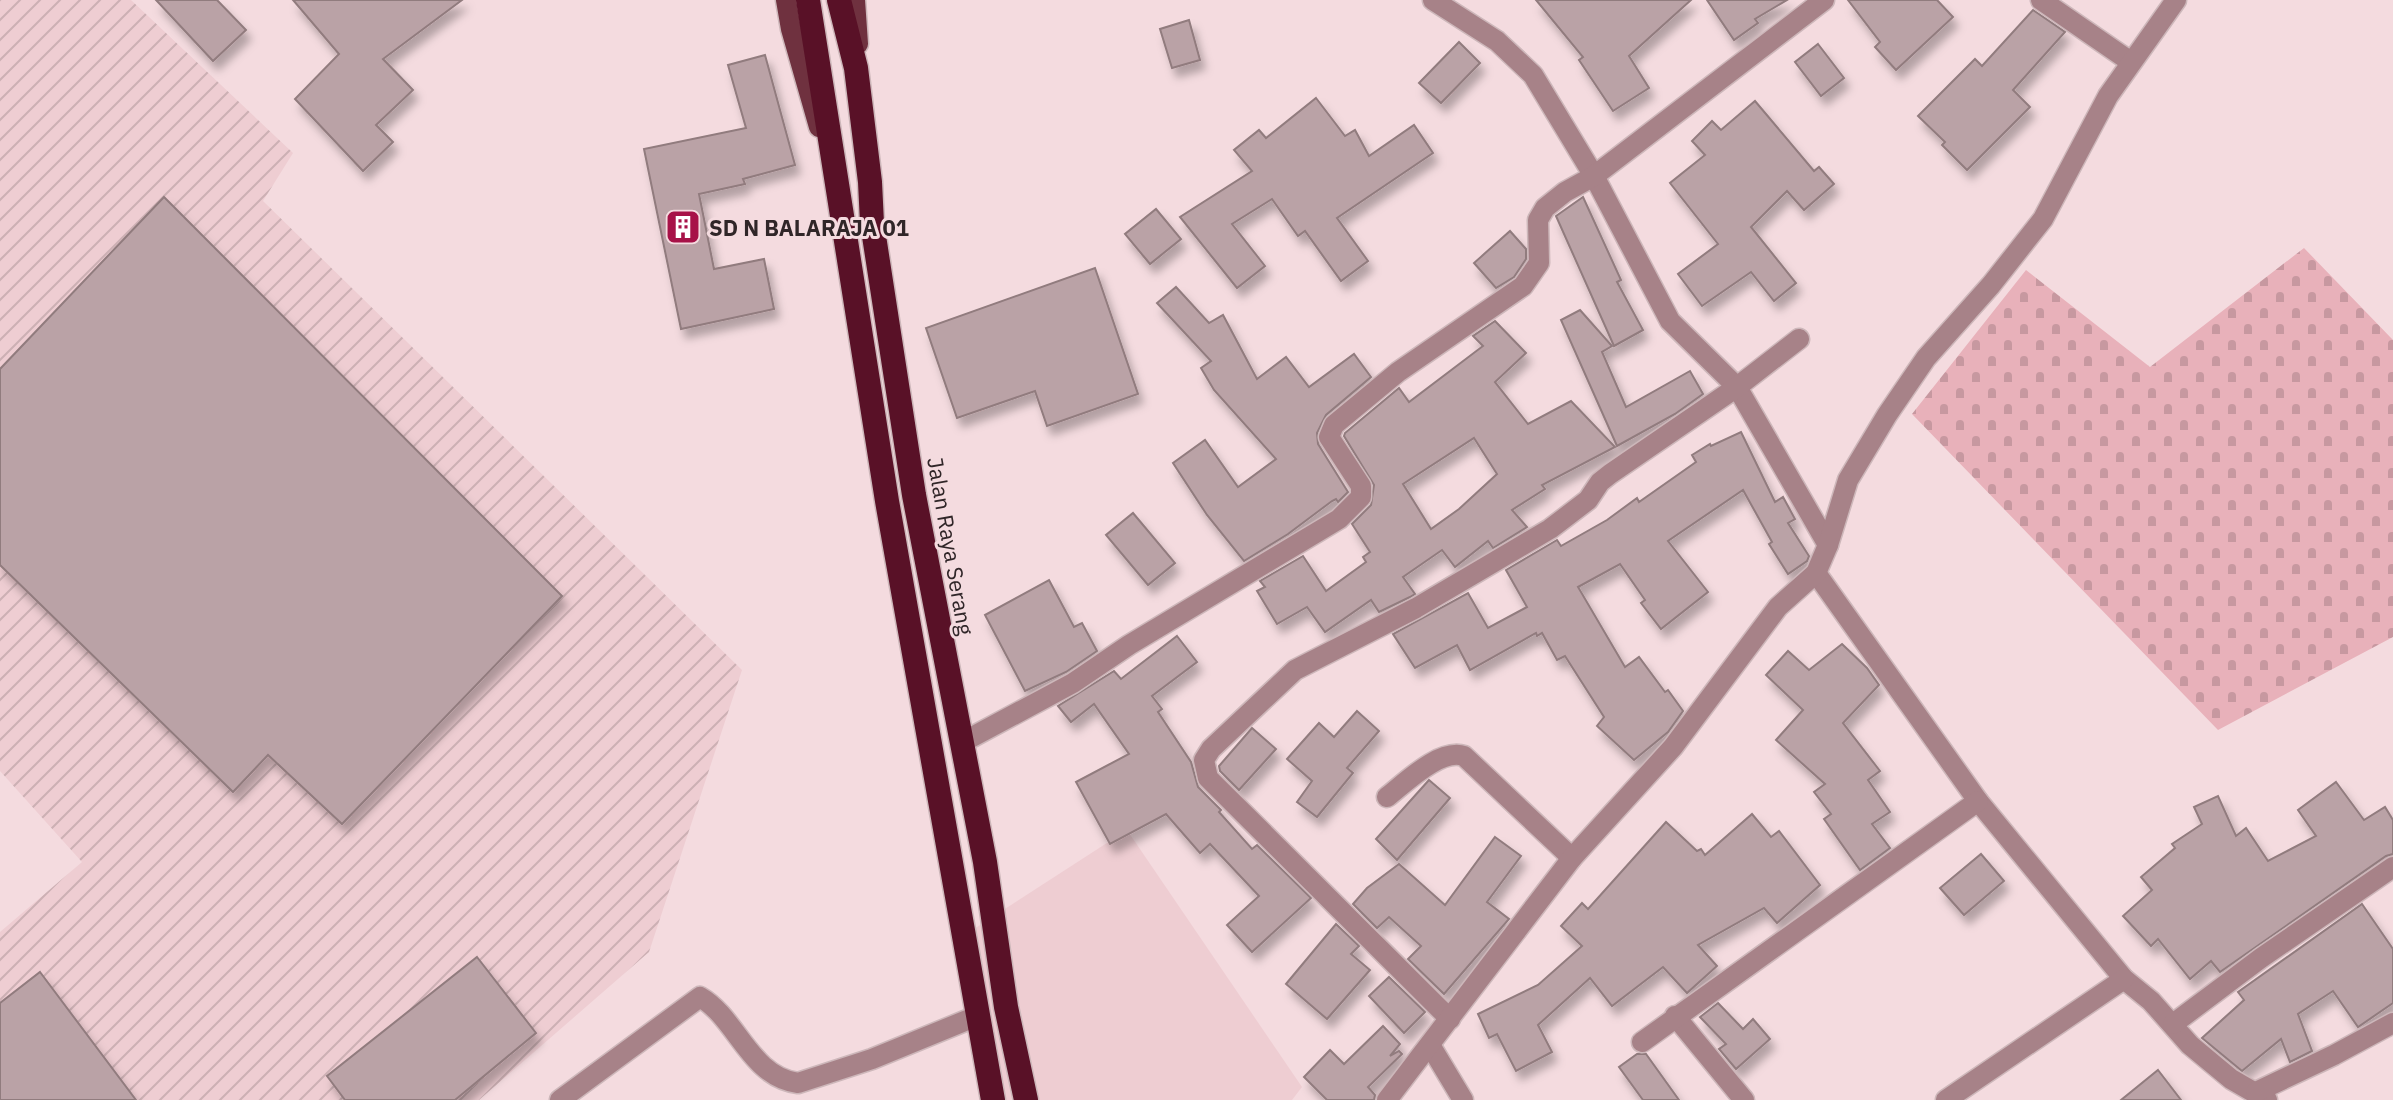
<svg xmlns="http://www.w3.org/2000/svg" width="2393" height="1100" viewBox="0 0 2393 1100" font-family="'IBM Plex Sans',sans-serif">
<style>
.built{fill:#eecdd2}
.industrial{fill:url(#industrial-furrows)}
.cemetery{fill:url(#cemetery-stones)}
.building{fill:#baa2a6;stroke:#917b7e;stroke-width:2;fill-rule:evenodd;filter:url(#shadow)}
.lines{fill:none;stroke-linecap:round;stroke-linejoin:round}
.minor-casing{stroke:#cdb7ba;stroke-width:23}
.major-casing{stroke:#cdb7ba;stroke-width:23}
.highway-casing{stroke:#cdb7ba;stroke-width:27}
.minor{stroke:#a78288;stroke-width:20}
.major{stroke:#6f313f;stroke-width:20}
.highway{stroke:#591127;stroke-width:24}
.labels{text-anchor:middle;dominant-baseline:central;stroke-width:6;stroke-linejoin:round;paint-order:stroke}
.poi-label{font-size:22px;font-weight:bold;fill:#302628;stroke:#f4dbdf;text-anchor:start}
.street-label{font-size:22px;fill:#302628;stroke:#f4dbdf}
</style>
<defs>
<pattern id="industrial-furrows" width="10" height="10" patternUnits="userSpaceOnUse" patternTransform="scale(2)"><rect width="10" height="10" fill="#eecdd2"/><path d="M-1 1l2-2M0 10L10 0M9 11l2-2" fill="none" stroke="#ccb0b4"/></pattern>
<pattern id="cemetery-stones" width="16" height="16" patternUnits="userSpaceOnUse" patternTransform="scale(2)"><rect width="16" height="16" fill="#e8b1ba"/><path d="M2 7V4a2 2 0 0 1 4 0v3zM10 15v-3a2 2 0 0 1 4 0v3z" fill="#c798a0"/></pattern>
<filter id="shadow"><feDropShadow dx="5" dy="9" stdDeviation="4" flood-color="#0004"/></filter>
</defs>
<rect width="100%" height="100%" fill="#f4dbdf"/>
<polygon class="built" points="1127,830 1302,1087 1292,1100 980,1100 957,940"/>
<polygon class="industrial" points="0,0 131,0 293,153 263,201 742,670 649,952 479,1100 0,1100 0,932 82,862 0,771"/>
<polygon class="cemetery" points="2304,248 2393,340 2393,637 2218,730 1912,414 2026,270 2150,367"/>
<g class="building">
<polygon points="156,0 217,0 246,30 213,61"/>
<polygon points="293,0 462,0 383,59 413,90 376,125 393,142 363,171 295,99 339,54"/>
<polygon points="1536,0 1691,0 1629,56 1649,88 1613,111 1579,60 1583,57"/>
<polygon points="1707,0 1787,0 1755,19 1758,23 1734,40"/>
<polygon points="1848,0 1937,0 1953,17 1896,70 1875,47 1880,42"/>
<polygon points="2033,10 2065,32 2013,90 2030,107 1967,170 1942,145 1945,142 1918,116 1975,59 1982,66"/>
<polygon points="1189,20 1200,60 1172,68 1160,29"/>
<polygon points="1459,42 1480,63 1441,103 1419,83"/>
<polygon points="1818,44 1844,78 1821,96 1795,62"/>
<polygon points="765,55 795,165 743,179 745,184 699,194 714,269 764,259 774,309 681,329 644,149 746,128 728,65"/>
<polygon points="1316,98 1345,136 1355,130 1369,156 1414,125 1433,153 1337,218 1368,261 1341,281 1305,231 1298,236 1272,199 1232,224 1265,266 1237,288 1180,217 1252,171 1234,150 1259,130 1266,138"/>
<polygon points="1755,101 1814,171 1819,167 1834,184 1804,210 1787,191 1751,227 1796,283 1774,301 1751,272 1702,306 1678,274 1718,244 1670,183 1705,155 1692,141 1712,121 1721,130"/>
<polygon points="164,197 562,596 342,824 268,755 233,792 0,565 0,369"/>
<polygon points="1583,197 1621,280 1617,282 1643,330 1614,346 1556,216"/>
<polygon points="1156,209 1181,239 1150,264 1125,234"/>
<polygon points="1510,231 1526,249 1526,259 1514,277 1496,288 1474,263"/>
<polygon points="1095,268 1138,394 1047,426 1035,391 957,418 926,328"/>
<polygon points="1176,287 1209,323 1223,315 1257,379 1286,357 1309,387 1354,354 1371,377 1326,415 1317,433 1318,444 1348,492 1338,502 1336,499 1332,501 1288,534 1244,561 1207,515 1173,463 1205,440 1238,487 1276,459 1214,390 1201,368 1211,361 1157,303"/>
<polygon points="1580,310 1612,346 1602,352 1626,407 1690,371 1703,394 1675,414 1617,446 1561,320"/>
<path d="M1495,321l31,32 -31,29 33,42 43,-23 44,46 -73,38 3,4 -33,21 15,17 -34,21 -5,-7 -33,26 -13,-17 -39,27 12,17 -5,3 -31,15 -8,-12 -46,32 -18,-25 -30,17 -20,-33 8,-4 -5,-6 43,-25 23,35 40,-29 -3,-5 7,-5 -18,-28 19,-19 3,-20 -30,-49 1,-3 54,-45 10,14 74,-56 -10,-10zM1474,438l23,36 -38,35 -28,20 -28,-45z"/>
<polygon points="1741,432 1775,502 1783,497 1795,519 1788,523 1809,556 1807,561 1788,574 1769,544 1772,542 1743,490 1668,541 1708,592 1661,629 1641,603 1645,600 1620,564 1578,587 1625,667 1639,657 1665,692 1668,690 1683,711 1668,732 1634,760 1597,726 1604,717 1565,656 1557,660 1542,633 1537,636 1536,633 1470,670 1457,645 1415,668 1393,634 1468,593 1488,628 1527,607 1506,570 1557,540 1561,546 1607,520 1637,498 1639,502 1696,462 1692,455 1710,444 1711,446"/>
<polygon points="1133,513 1175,563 1148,585 1106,535"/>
<polygon points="1049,580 1074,627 1082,623 1097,651 1066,672 1025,691 985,615"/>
<polygon points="1177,636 1197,662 1152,696 1162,709 1158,712 1191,762 1198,787 1221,810 1219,812 1252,849 1257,845 1311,898 1252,952 1227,925 1259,896 1210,844 1200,853 1166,814 1110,844 1076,782 1129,754 1094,704 1071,722 1058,706 1114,671 1121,679"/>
<polygon points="1842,644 1867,668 1879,685 1843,723 1880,771 1868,780 1890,812 1872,824 1890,848 1860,870 1824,819 1831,814 1814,792 1825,784 1776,740 1803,710 1766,675 1788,651 1809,670"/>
<polygon points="1357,711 1379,731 1347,768 1353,773 1317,817 1297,802 1312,781 1287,759 1319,723 1334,737"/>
<polygon points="1252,728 1276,749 1239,790 1220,771 1219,766"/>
<polygon points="1429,780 1450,798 1397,860 1376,839"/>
<polygon points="2336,782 2364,820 2385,807 2393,820 2393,854 2386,856 2220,972 2211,961 2190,979 2158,939 2151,946 2123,916 2152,890 2141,877 2175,848 2172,844 2202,824 2194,807 2218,796 2236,836 2246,828 2268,861 2316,836 2298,810"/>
<polygon points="1752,814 1771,837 1779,831 1820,885 1777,923 1764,908 1698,945 1717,966 1687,993 1663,967 1612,1006 1590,978 1538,1025 1552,1052 1516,1071 1497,1034 1489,1038 1478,1014 1538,985 1582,946 1561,926 1582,903 1588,909 1666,822 1697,851 1701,849 1705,855"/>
<polygon points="1495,837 1521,856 1487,902 1509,919 1444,994 1408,959 1421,946 1389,917 1377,928 1353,904 1367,888 1399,864 1445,905"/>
<polygon points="1981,854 2004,881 1964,915 1940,888"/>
<polygon points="2362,904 2393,949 2393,1003 2358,1027 2333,991 2298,1014 2312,1051 2290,1062 2281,1039 2242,1071 2202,1038 2244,1000 2238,992"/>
<polygon points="1336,924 1359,946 1351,954 1370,970 1327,1019 1286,984"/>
<polygon points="477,957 536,1033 455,1100 345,1100 327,1076"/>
<polygon points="40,972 136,1100 0,1100 0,1003"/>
<polygon points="1389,977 1425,1012 1404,1033 1369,996"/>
<polygon points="1718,1003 1743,1029 1753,1019 1770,1039 1736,1069 1719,1049 1726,1044 1700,1017"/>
<polygon points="1383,1026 1400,1044 1390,1056 1399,1051 1402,1054 1368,1087 1375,1095 1374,1100 1327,1100 1304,1077 1330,1050 1344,1064"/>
<polygon points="1637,1054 1646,1054 1679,1100 1643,1100 1619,1067"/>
<polygon points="2158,1070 2181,1100 2121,1100"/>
</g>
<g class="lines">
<defs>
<g id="minor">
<polyline points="1433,0 1497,41 1533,75 1594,176 1670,321 1737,387 1828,545"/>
<polyline points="2041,0 2131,62"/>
<polyline points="1816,573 1978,801 2124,979 2151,1001 2190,1045 2231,1079 2267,1100"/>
<polyline points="961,743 1073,683 1129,645 1339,519 1361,497 1361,486 1329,437 1334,425 1398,372 1523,286 1539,263 1538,220 1545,208 1565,192 1594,176 1824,0"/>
<path d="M1387,797c18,-14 53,-49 77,-41l108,102"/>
<polyline points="1675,1016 1744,1100"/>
<polyline points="1450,1019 1208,778 1204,760 1211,749 1295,670 1416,608 1550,529 1588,500 1600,482 1610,474 1737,387 1799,339"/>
<polyline points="2173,1024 2261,958 2393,867"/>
<polyline points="1642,1042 1978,801"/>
<polyline points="1430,1045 1463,1100"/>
<polyline points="2256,1092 2334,1055 2393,1023"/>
<path d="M560,1100l140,-103c37,21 50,80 98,86l74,-24 105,-43"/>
<polyline points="1387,1100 1572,858 1673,747 1778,607 1816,573 1828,545 1848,480 1887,415 1926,358 1991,285 2043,219 2108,96 2176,0"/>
<polyline points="1946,1100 2124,979"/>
</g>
<g id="major">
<polyline points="786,0 791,29 819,127"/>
<polyline points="855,0 858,44"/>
</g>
<g id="highway">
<polyline points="808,0 887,501 993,1100"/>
<polyline points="839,0 856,68 870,182 872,223 914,495 985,862 1006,1007 1026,1100"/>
</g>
</defs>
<use href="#minor" class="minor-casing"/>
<use href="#major" class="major-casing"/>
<use href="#highway" class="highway-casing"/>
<use href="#minor" class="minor"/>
<use href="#major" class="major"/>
<use href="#highway" class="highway"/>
</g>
<defs>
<symbol id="building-square" viewBox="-11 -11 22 22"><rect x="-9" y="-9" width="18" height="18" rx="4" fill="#a71248" stroke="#f4dbdf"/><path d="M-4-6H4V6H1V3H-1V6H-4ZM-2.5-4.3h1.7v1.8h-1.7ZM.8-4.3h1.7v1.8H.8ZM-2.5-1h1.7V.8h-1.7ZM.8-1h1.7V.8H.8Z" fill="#fff"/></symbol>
</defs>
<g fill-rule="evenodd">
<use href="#building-square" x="663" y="207" width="40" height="40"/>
</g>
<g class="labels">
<g class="poi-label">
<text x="709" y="227">SD N BALARAJA 01</text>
</g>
<g class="street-label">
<text transform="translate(951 546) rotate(80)">Jalan Raya Serang</text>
</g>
</g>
</svg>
